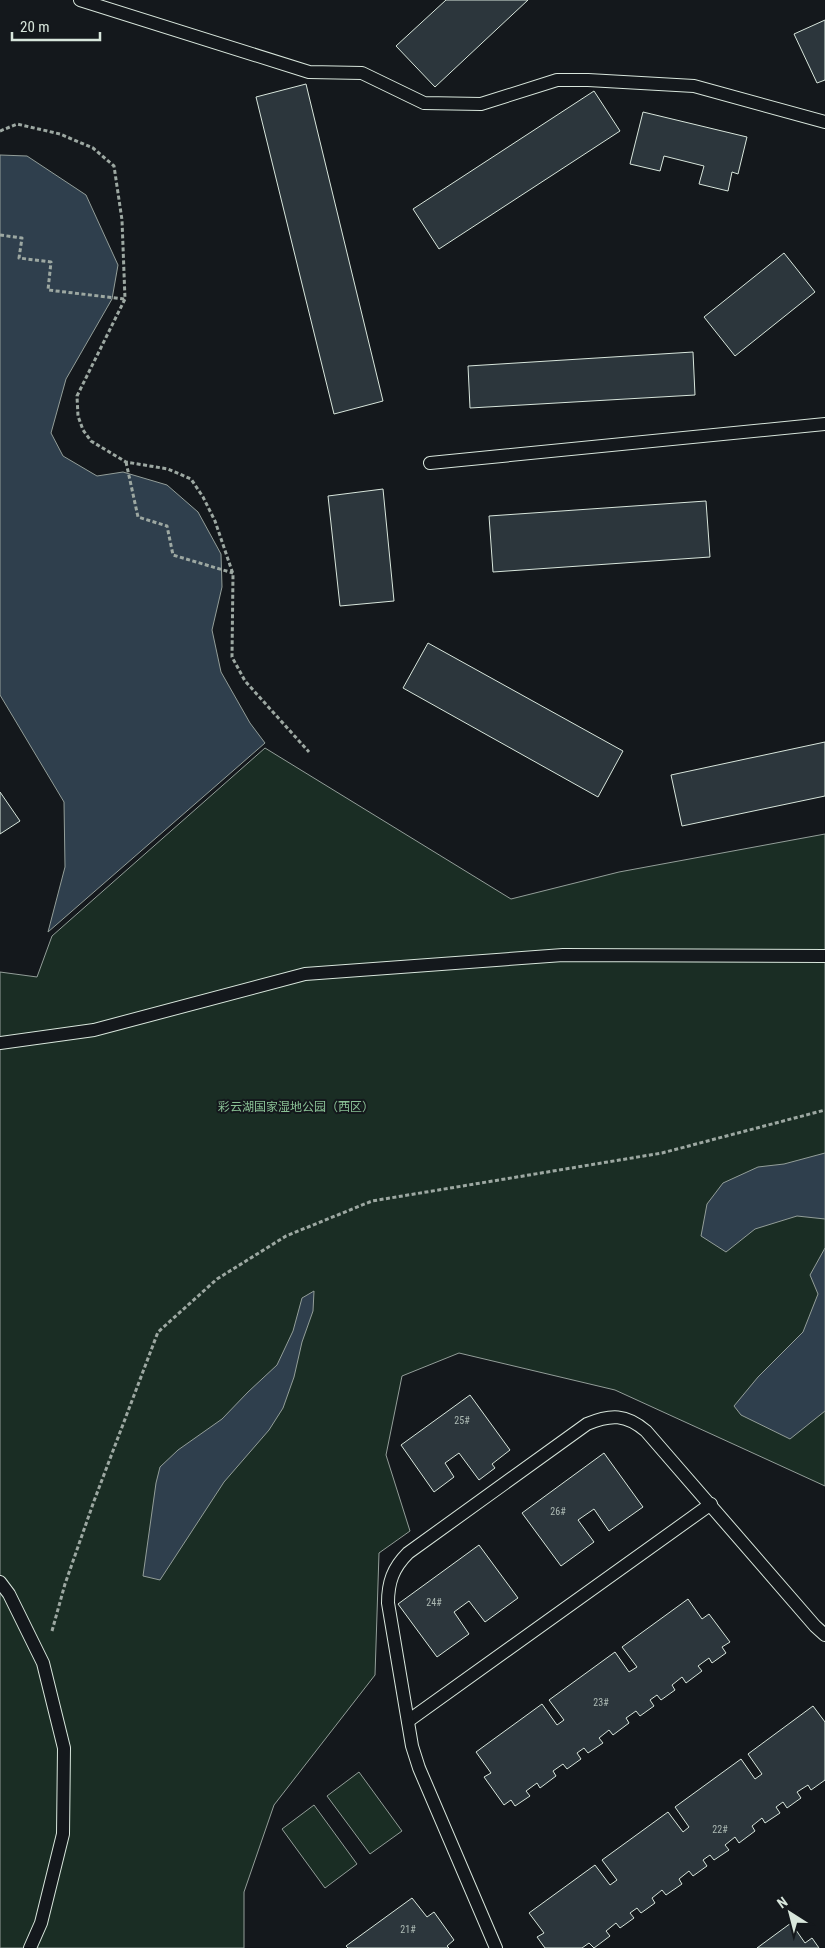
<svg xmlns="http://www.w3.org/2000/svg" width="825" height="1948" viewBox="0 0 825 1948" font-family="'Roboto Condensed','Noto Sans SC',sans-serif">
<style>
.green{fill:#1a2d24;stroke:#939e99}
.water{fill:#2f3f4d;stroke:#939e99}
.building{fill:#2c363c;stroke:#d8e6dc}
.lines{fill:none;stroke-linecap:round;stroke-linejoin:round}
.lane-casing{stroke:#d8e6dc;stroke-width:14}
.path{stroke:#9da8a2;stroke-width:3;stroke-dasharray:4 2.5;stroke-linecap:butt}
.lane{stroke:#14181c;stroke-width:12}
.labels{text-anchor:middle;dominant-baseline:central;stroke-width:4;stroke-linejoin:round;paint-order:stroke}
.number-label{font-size:10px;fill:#adbab4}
.park-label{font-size:12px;fill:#8ac095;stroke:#14181c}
</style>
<rect width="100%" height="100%" fill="#14181c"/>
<g class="green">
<polygon points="265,748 511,899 619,872 825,834 825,1486 615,1390 459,1353 402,1376 386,1455 410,1531 379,1553 375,1675 274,1805 244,1892 244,1948 0,1948 0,972 37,977 52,936"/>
<polygon points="359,1772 402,1831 370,1854 327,1796"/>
<polygon points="314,1805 357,1864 325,1888 282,1829"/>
</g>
<g class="water">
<polygon points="0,155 27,156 86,195 118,265 112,299 66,379 51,433 63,456 97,476 123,472 167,485 198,512 221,554 222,587 212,630 221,672 250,723 265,743 48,932 65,867 64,802 0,695"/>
<polygon points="825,1153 825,1219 797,1216 755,1229 726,1252 701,1236 707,1204 723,1183 758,1167 784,1164"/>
<polygon points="825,1248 825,1411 790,1439 741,1415 734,1406 758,1377 803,1332 818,1294 810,1275"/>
<polygon points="314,1291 313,1311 302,1342 294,1377 283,1408 269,1430 224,1482 160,1580 143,1576 156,1483 160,1467 178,1450 222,1419 248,1392 277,1365 293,1331 302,1298"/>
</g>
<g class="building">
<polygon points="446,0 528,0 435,87 396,46"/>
<polygon points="825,20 825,80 817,83 794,34"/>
<polygon points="306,84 383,401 334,414 256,97"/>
<polygon points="594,91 620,131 439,249 413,209"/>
<polygon points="643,112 747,137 738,174 732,172 728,191 699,184 704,166 664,156 660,171 630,164"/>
<polygon points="784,253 815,292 735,356 704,317"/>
<polygon points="693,352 695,395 470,408 468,366"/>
<polygon points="383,489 394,601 340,606 328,496"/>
<polygon points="706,501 710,557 493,572 489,516"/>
<polygon points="428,643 623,751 598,797 403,688"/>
<polygon points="825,742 825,796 682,826 671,775"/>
<polygon points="0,792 20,821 0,834"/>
<polygon points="470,1395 510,1450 492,1464 495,1468 479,1480 459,1453 445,1463 454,1477 434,1492 401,1445"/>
<polygon points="604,1453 643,1507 609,1531 594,1509 578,1520 594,1542 561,1566 522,1513"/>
<polygon points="479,1545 518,1598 485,1622 469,1601 454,1612 469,1634 437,1657 398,1604"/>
<polygon points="688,1599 702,1619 709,1614 730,1642 722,1647 726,1653 712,1663 709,1658 698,1666 702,1671 686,1683 682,1677 672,1685 675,1690 661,1700 657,1695 650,1700 654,1706 640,1716 636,1711 626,1718 629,1723 613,1735 609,1730 599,1738 603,1743 588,1753 584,1748 577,1753 581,1759 567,1769 563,1764 553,1771 556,1776 540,1788 537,1783 526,1791 530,1796 515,1806 511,1800 504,1805 484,1777 491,1773 476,1752 542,1704 557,1725 564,1720 549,1700 615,1652 629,1672 637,1667 622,1647"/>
<polygon points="813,1706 825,1722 825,1780 811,1790 808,1785 797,1792 801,1798 787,1808 783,1802 776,1807 780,1813 765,1823 762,1818 752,1826 755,1831 739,1843 735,1837 725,1845 729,1850 714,1860 710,1855 703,1860 707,1866 693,1876 689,1871 679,1879 682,1884 666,1895 662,1890 652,1898 655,1903 641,1913 637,1908 630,1913 634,1918 620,1928 616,1923 606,1931 610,1936 594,1948 589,1943 582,1948 545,1948 537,1937 544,1933 529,1913 595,1865 610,1885 617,1880 602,1860 668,1812 683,1832 689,1827 675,1807 741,1759 755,1779 762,1774 748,1754"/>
<polygon points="412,1898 427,1917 434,1912 454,1940 447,1946 449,1948 348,1948 346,1946"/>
<polygon points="791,1923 805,1943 812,1938 819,1948 757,1948"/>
</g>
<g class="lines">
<defs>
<g id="lane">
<polyline points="80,0 309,72 362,73 424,103 481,104 557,80 588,80 694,86 825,122"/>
<polyline points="430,463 825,424"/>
<polyline points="0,1043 94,1030 305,974 563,955 825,956"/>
<polyline points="0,1582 9,1594 43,1663 64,1748 63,1834 41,1923 30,1948"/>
<polyline points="408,1721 711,1504"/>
<path d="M496,1948l-77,-180 -7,-22 -24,-143c0,-21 5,-35 20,-50l179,-129c24,-10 39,-10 59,7l169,195 10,9"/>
</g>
</defs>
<use href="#lane" class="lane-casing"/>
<g class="path">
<polyline points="0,131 17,124 60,134 93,148 114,166 122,220 125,299 77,396 78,416 83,430 91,441 126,462 168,469 191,479 203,497 215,521 233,574 232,657 245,681 309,752"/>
<polyline points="0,235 22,238 19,258 51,262 48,290 125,299"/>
<polyline points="126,462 138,517 167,526 173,555 233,573"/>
<polyline points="52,1631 65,1584 94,1501 158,1332 217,1279 286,1236 372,1201 662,1153 825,1110"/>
</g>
<use href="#lane" class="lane"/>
</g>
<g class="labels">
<g class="number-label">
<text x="462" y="1420">25#</text>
<text x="558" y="1511">26#</text>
<text x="434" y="1602">24#</text>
<text x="601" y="1702">23#</text>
<text x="720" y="1829">22#</text>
<text x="408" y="1929">21#</text>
</g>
<g class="park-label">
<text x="296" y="1107">彩云湖国家湿地公园（西区）</text>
</g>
</g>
<g transform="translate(790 1913) rotate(324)" stroke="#14181c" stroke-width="4" paint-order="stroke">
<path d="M0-4L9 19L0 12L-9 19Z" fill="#d8e6dc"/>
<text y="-8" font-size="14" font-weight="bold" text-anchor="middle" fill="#d8e6dc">N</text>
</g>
<path d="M12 32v8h88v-8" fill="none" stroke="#d8e6dc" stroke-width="2.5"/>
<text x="20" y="32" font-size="15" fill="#d8e6dc" stroke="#14181c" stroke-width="4" paint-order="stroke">20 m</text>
</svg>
